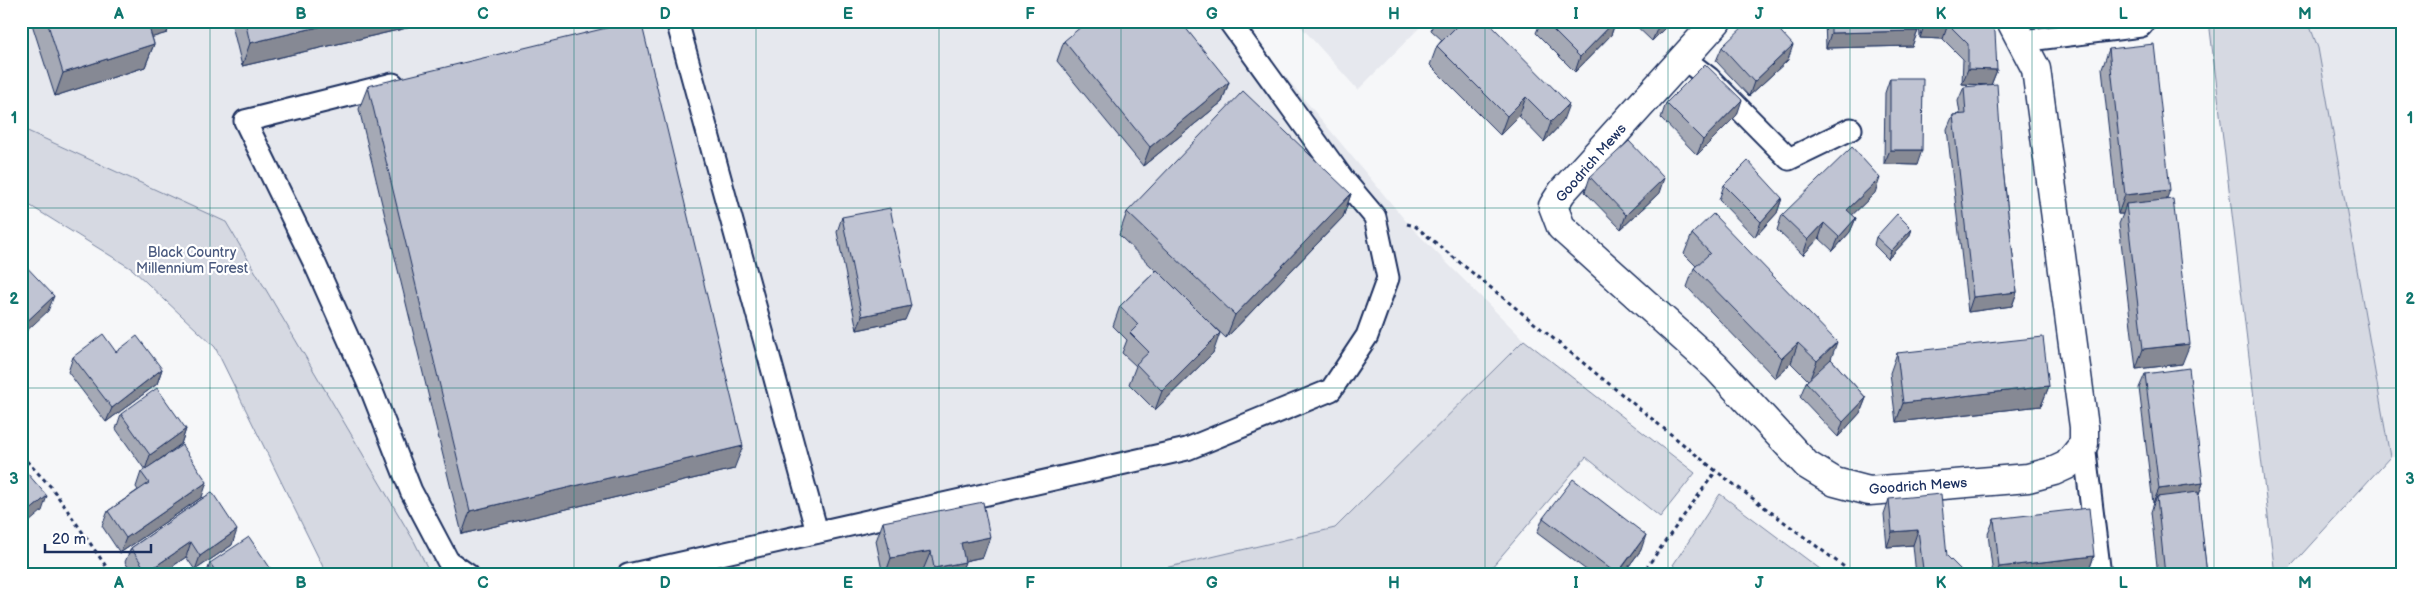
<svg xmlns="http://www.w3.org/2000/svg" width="2424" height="596" viewBox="0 0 2424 596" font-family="'Balsamiq Sans',sans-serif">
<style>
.built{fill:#e6e8ee}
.green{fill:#d6d9e2;stroke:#7884a0}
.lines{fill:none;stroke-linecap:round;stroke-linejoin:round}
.service-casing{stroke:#1b2f5e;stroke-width:25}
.minor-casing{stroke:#1b2f5e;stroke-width:31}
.path{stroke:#1b2f5e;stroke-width:3;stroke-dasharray:4 4;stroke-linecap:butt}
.service{stroke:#fff;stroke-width:21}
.minor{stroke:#fff;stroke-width:28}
.wall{fill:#a5a9b5;stroke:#1b2f5e}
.shaded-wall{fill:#868994;stroke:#1b2f5e}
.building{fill:#c0c4d3;stroke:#1b2f5e}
.grid{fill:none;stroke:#0f766e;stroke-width:1;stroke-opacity:0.55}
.labels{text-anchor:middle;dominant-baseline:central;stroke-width:4.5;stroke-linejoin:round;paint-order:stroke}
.street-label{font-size:14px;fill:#1b2f5e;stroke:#fff}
.park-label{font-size:14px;fill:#4a5a7f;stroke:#fff}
.neatline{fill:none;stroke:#0f766e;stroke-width:2}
.grid-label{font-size:16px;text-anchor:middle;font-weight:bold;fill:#0f766e}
</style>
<rect width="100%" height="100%" fill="#f6f7f9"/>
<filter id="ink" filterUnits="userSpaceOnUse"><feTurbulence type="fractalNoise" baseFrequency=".02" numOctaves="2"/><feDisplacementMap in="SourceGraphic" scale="10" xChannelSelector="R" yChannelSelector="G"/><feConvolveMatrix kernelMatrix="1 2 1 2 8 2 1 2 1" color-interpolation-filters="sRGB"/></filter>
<g filter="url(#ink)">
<g class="built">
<polygon points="21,21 1239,21 1410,226 1524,340 1335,528 1135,575 431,575 414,541 226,222 21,128"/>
<polygon points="1296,21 1426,21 1358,90"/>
<polygon points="2308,21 2403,21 2403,457 2390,457 2318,49"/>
</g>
<g class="green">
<polygon points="2209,21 2308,21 2318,48 2390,457 2283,575 2275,575"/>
<polygon points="21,128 226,222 414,541 431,575 327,575 215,347 132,269 21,200"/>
<polygon points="1524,340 1695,473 1660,517 1586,457 1485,575 1135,575 1335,528"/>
<polygon points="1720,494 1828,575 1685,575 1673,565"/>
</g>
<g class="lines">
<defs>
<g id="service">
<polyline points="677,21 817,532"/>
<polyline points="2022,41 2141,26 2145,21"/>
<polyline points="1683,58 1709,78 1789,159 1851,129"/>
<polyline points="393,84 245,121 315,264 373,394 411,491 448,561 468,575"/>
<polyline points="2084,444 2100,575"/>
<polyline points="628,575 1187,449 1331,390 1367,336 1388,278 1375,217 1343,179 1229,21"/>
</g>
<polyline id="minor" points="1717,21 1562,192 1553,206 1561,227 1716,367 1807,465 1835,482 1869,491 2028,478 2054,471 2067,465 2084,444 2084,427 2036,69 2011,21"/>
</defs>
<use href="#service" class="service-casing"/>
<use href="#minor" class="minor-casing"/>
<g class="path">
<polyline points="1407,224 1415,226 1716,471 1855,575"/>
<polyline points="21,455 52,488 112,575"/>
<polyline points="1641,575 1716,471"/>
</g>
<use href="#service" class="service"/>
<use href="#minor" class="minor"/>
</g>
<g class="wall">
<polygon points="31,21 171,21 167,33 152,37 154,44 145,67 55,96"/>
<polygon points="231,21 437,21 242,66"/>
<polygon points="1434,21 1487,21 1562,123 1544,142 1519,116 1500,135 1430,65 1437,46 1442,40 1431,30"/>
<polygon points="1541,21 1616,21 1611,35 1575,72 1536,33"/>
<polygon points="1631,21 1672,21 1652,41"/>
<polygon points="1825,21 1917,21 1918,31 1912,46 1826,48"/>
<polygon points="1919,21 1986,21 1997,70 1991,85 1962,84 1963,59 1943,39 1920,38"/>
<polygon points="1064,41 1229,82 1222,102 1143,166 1057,61"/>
<polygon points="1722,47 1788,60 1749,96 1716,61"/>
<polygon points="2109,49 2166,200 2182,364 2136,369 2119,224 2123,214 2118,214 2102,69"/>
<polygon points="1890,78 1917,165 1884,164 1885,93"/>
<polygon points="368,86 734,469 462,534 359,109"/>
<polygon points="1964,87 2002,160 2017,292 2012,306 1968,312 1947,129 1953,115 1960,114 1958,101"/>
<polygon points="1666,103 1737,115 1697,155 1661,118"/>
<polygon points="1590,177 1659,193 1621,229 1585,192"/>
<polygon points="1724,185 1782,198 1777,213 1755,237 1719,200"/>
<polygon points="1875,193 1852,215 1856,218 1850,232 1833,251 1819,238 1803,255 1777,230 1782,215"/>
<polygon points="1351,194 1343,217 1226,338 1190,304 1213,353 1155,410 1129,384 1136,366 1122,353 1127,340 1113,326 1120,306 1156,271 1119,235 1127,212"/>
<polygon points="842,217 905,320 857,330 837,232"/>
<polygon points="1912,229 1909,237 1888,259 1874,245 1876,237"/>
<polygon points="1692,234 1831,359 1866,398 1860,413 1838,437 1800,397 1806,382 1808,380 1791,363 1775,378 1687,287 1694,268 1696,266 1684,254"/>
<polygon points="116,352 162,369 157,384 106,422 68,372 73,357"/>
<polygon points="1897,353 2049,386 2041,406 1896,422 1890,373"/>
<polygon points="2145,374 2203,483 2198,497 2207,575 2158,575 2151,512 2154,503 2153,503 2139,388"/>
<polygon points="121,414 186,429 181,444 145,470 116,429"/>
<polygon points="141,472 202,497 120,553 102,526 108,511 138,490 136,487"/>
<polygon points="212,492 232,545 195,570 186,557 160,575 133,575 125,562 131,548"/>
<polygon points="1889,499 1965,574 1993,575 1916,575 1913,545 1887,547 1884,514"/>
<polygon points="1543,518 1641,550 1622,575 1593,575 1537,533"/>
<polygon points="1994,519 2094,556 2089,570 2052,575 1993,575 1988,534"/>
<polygon points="883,522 983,557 965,561 960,575 924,575 923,570 901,575 883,575 876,541"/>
<polygon points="210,563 275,575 206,575"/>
</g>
<g class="shaded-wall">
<polygon points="145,21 171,21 167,33 137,42"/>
<polygon points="344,21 437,21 242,66 250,43"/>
<polygon points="1615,21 1616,21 1611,35 1575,72 1580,57"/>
<polygon points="1663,21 1672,21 1652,41 1658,27"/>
<polygon points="1925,23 1948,24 1943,39 1920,38"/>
<polygon points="1918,31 1912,46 1826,48 1831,33"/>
<polygon points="154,44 145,67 55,96 63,73"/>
<polygon points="1793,45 1788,60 1749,96 1754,82"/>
<polygon points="1968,69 1997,70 1991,85 1962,84"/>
<polygon points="1229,82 1222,102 1143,166 1150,147"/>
<polygon points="1526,97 1519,116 1500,135 1507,116"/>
<polygon points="1742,100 1737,115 1697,155 1703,140"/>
<polygon points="1569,104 1562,123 1544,142 1551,122"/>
<polygon points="1890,150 1922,150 1917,165 1884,164"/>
<polygon points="1664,178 1659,193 1621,229 1626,215"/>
<polygon points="1880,178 1875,193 1842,225 1847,210"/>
<polygon points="2170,190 2163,209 2126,204 2123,214 2118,214 2125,195"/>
<polygon points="1351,194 1343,217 1226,338 1235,315"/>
<polygon points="1782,198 1777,213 1755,237 1761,222"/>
<polygon points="1856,218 1850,232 1833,251 1839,237"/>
<polygon points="1824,223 1819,238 1803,255 1808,240"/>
<polygon points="1912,229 1909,237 1888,259 1891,251"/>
<polygon points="2017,292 2012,306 1968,312 1973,297"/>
<polygon points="54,296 48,311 21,336 21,327"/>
<polygon points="911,306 905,320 857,330 862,316"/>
<polygon points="1220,333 1213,353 1155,410 1162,391"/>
<polygon points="1837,342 1830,362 1809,381 1817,361"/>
<polygon points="1798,343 1791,363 1775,378 1782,358"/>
<polygon points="2190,344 2182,364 2136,369 2143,349"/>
<polygon points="162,369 157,384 106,422 112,408"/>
<polygon points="2049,386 2041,406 1896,422 1903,403"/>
<polygon points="1866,398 1860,413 1838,437 1843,422"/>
<polygon points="186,429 181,444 145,470 150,455"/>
<polygon points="743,446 734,469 462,534 470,511"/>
<polygon points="207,482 202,497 120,553 126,538"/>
<polygon points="2203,483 2198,498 2157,497 2154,503 2153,503 2159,489"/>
<polygon points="47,496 42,511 21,529 21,518"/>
<polygon points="237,530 232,545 195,570 200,556"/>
<polygon points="1918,530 1913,545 1887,547 1892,532"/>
<polygon points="1646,535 1641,550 1622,575 1617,575"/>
<polygon points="990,537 983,557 954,563 961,543"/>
<polygon points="191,542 186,557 160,575 146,575 147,572"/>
<polygon points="931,551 923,570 901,575 885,575 891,558"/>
<polygon points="2094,556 2089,570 2052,575 1996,575 1999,567"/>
<polygon points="965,562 960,575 932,575 934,568"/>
</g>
<g class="building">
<polygon points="47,21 147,21 154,44 63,73"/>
<polygon points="245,21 344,21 250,43"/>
<polygon points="635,21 641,21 743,446 470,511 368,86"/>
<polygon points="1088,21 1180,21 1229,82 1150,147 1064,41"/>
<polygon points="1450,21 1487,21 1569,104 1551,122 1526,97 1507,116 1437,46 1456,27"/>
<polygon points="1544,21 1615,21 1580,57"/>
<polygon points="1652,21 1663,21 1658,27"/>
<polygon points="1749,21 1771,21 1793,45 1754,82 1722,47"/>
<polygon points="1831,21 1917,21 1918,31 1831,33"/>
<polygon points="1925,21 1986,21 1995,32 1997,70 1968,69 1968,44 1948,24 1925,23"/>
<polygon points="2154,44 2170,190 2125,195 2109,49"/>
<polygon points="1705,64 1742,100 1703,140 1666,103"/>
<polygon points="1890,78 1923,78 1922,150 1890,150"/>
<polygon points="1997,84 2002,160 2017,292 1973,297 1953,115 1966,114 1964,87"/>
<polygon points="1243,91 1351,194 1235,315 1127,212"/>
<polygon points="1629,141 1664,178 1626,215 1590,177"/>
<polygon points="1852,147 1880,178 1847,210 1856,218 1839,237 1824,223 1808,240 1782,215"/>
<polygon points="1748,161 1782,198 1761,222 1724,185"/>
<polygon points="2173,199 2190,344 2143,349 2126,204"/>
<polygon points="890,208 911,306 862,316 842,217"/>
<polygon points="1713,214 1837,342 1817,361 1798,343 1782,358 1694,268 1710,253 1692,234"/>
<polygon points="1897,214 1912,229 1891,251 1876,237"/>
<polygon points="21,261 54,296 21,327"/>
<polygon points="1157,270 1220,333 1162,391 1136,364 1149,352 1130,333 1138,325 1120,306"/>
<polygon points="103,334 116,352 137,336 162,369 112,408 73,357"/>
<polygon points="2043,337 2049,386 1903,403 1897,353"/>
<polygon points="1831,359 1866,398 1843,422 1806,382"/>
<polygon points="2189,368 2203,483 2159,489 2145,374"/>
<polygon points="157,388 186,429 150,455 121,414"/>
<polygon points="182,445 207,482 126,538 108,511 149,483 141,472"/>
<polygon points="21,466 47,496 21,518"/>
<polygon points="1573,479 1646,535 1617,574 1543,518"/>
<polygon points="212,492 237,530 200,556 191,542 147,572 131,548"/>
<polygon points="2198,492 2207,575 2165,575 2157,497"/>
<polygon points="1941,494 1947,556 1965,574 1992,571 1993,575 1929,575 1923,569 1918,530 1892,532 1889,499"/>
<polygon points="983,502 990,537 961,543 965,562 934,568 931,551 891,558 883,522"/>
<polygon points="2089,508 2094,556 1999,567 1994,519"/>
<polygon points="249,537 275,575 218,575 210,563"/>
</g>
</g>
<path class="grid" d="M210,21v554M392,21v554M574,21v554M756,21v554M939,21v554M1121,21v554M1303,21v554M1485,21v554M1668,21v554M1850,21v554M2032,21v554M2214,21v554M21,208h2382M21,388h2382"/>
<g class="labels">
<g class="street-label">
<text transform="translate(1591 163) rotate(-49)">Goodrich Mews</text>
<text transform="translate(1918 486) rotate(-4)">Goodrich Mews</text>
</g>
<g class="park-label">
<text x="192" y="252">Black Country<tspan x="192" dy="16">Millennium Forest</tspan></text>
</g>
</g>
<rect width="2424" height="596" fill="none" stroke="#fff" stroke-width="55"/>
<path d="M45 544v8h106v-8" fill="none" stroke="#1b2f5e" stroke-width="2.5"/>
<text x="52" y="544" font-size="15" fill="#1b2f5e" stroke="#ffffff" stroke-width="4" paint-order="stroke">20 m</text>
<rect x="28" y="28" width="2368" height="540" class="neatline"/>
<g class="grid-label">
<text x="119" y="19">A</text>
<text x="301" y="19">B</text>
<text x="483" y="19">C</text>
<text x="665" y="19">D</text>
<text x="848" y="19">E</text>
<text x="1030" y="19">F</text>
<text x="1212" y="19">G</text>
<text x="1394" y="19">H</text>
<text x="1576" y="19">I</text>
<text x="1759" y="19">J</text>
<text x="1941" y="19">K</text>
<text x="2123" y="19">L</text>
<text x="2305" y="19">M</text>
<text x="14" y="123">1</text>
<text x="2410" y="123">1</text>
<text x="14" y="304">2</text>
<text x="2410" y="304">2</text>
<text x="14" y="484">3</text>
<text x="2410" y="484">3</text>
<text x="119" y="588">A</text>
<text x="301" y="588">B</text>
<text x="483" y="588">C</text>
<text x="665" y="588">D</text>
<text x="848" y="588">E</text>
<text x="1030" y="588">F</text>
<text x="1212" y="588">G</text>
<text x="1394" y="588">H</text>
<text x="1576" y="588">I</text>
<text x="1759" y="588">J</text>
<text x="1941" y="588">K</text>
<text x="2123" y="588">L</text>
<text x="2305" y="588">M</text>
</g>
</svg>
